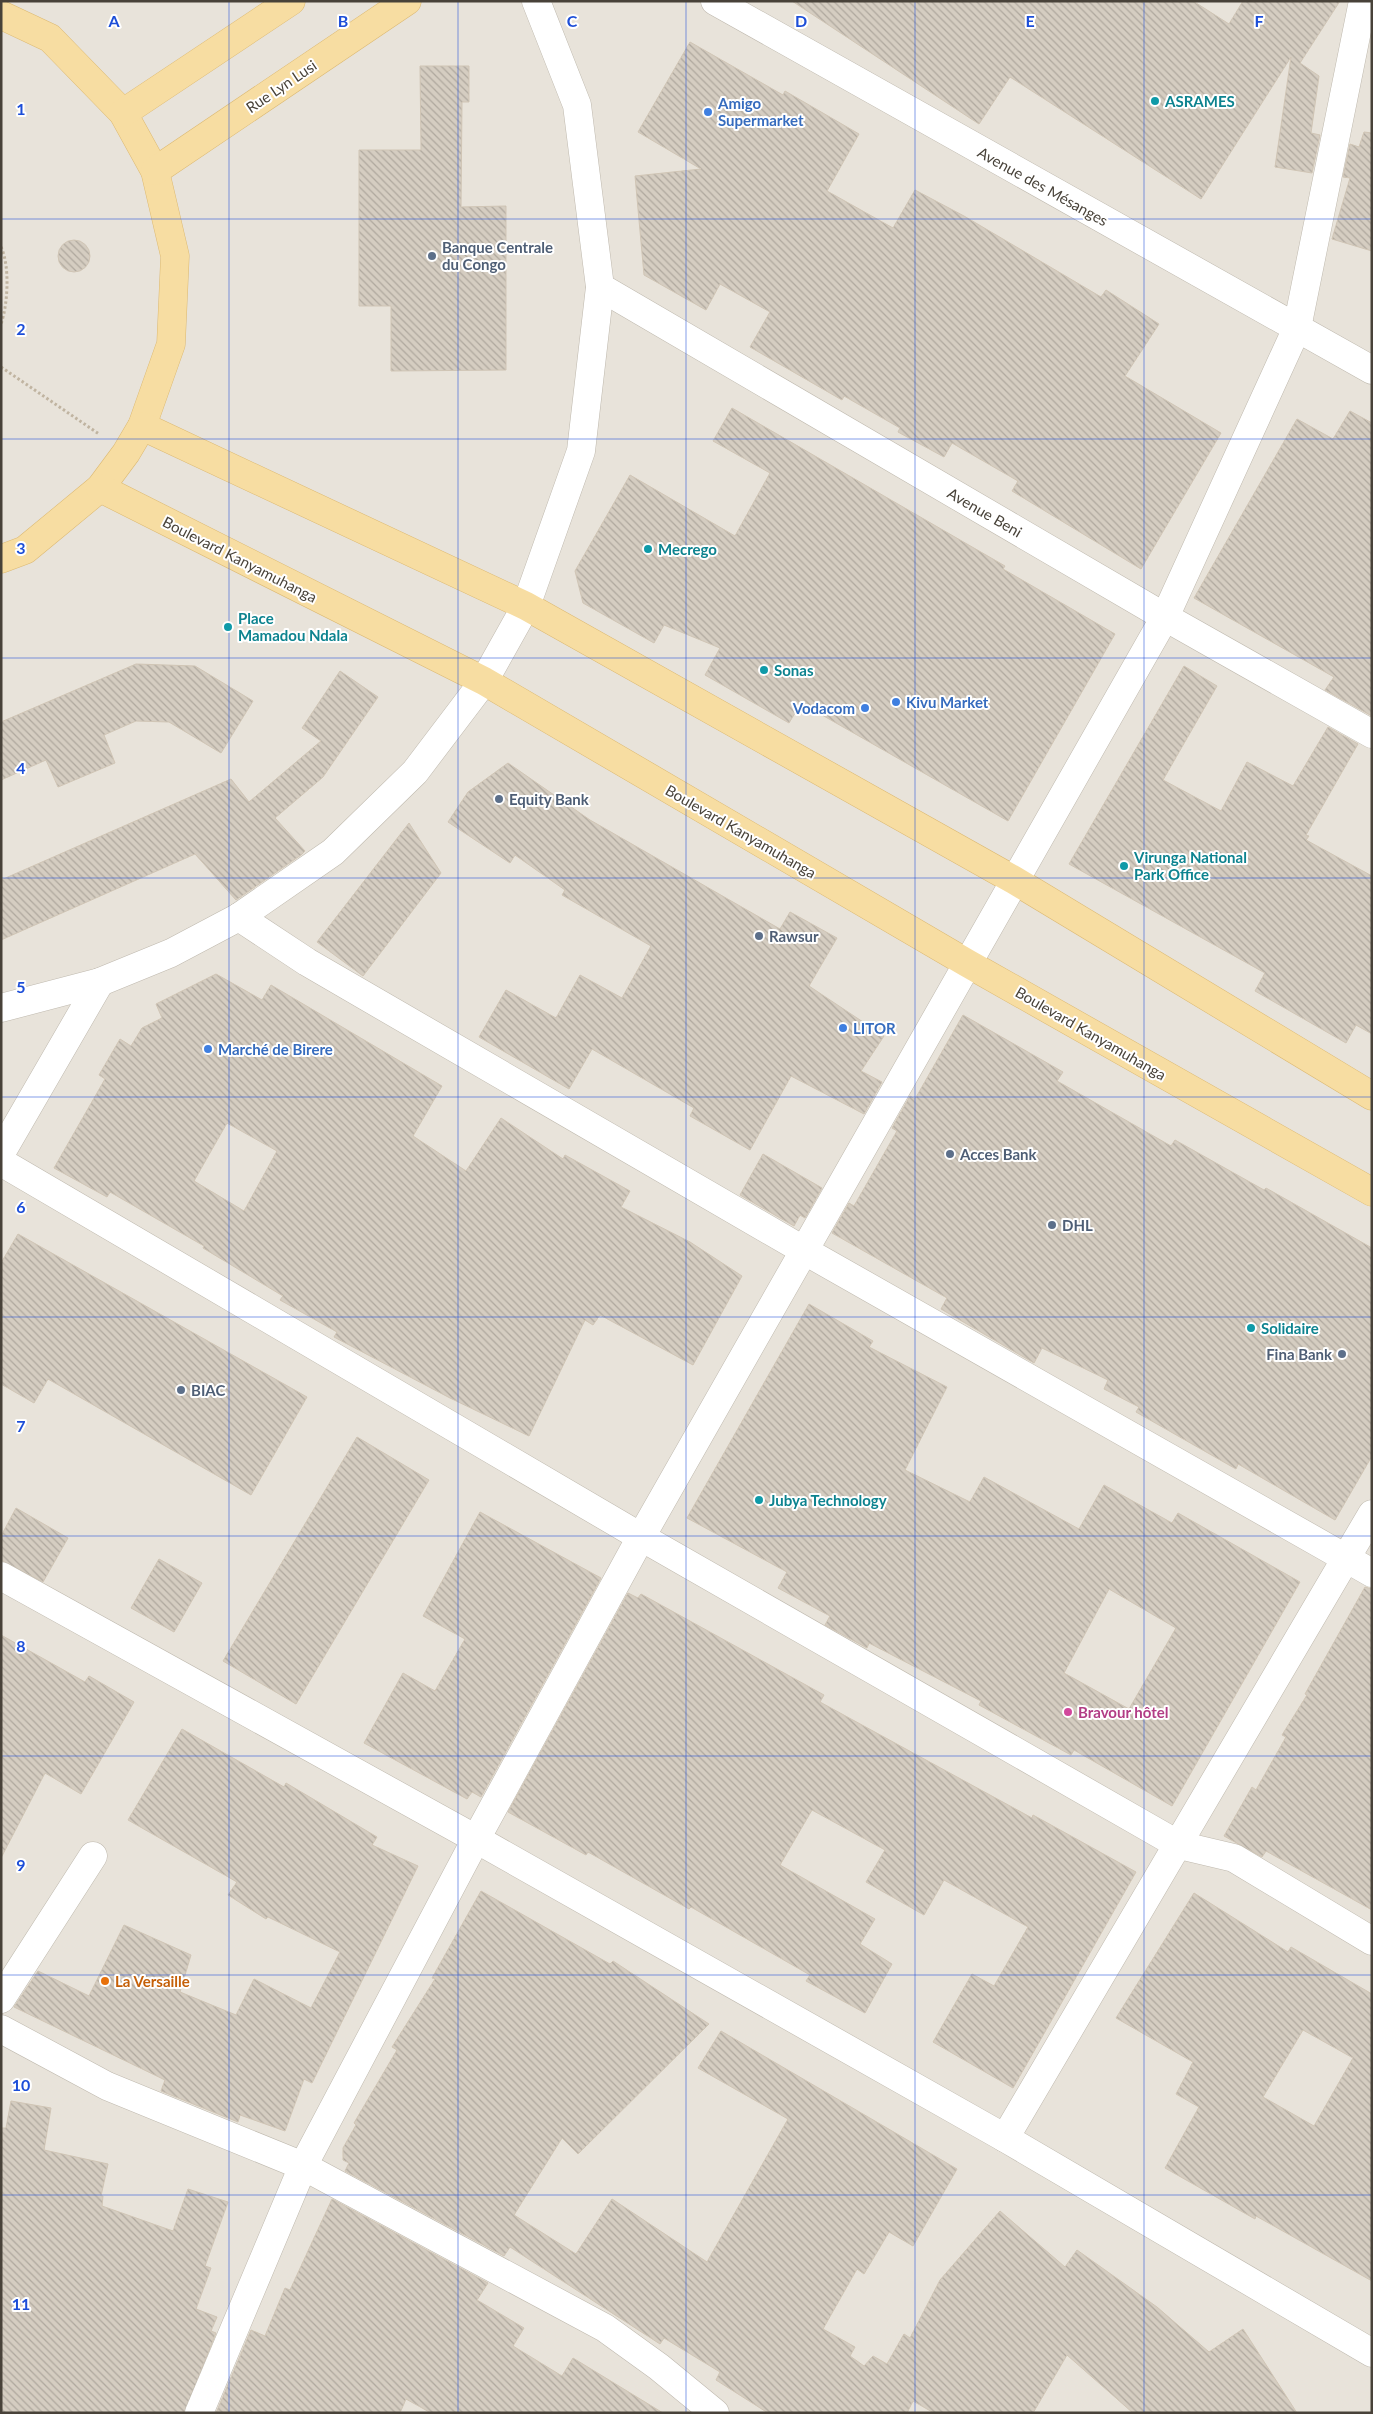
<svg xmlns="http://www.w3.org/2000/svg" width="1373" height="2414" viewBox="0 0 1373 2414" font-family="Lato,sans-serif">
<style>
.residential{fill:#e8e3da}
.building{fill:url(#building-back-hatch);stroke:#d0c5b5;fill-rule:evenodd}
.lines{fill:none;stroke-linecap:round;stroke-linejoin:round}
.minor-casing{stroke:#bfb9ae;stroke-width:29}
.major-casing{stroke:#dcb972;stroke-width:29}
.path{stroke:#c0b4a1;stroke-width:3;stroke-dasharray:2.5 2.5;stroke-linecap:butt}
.minor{stroke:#fff;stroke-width:28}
.major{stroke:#f7dda2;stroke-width:28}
.grid{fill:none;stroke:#1d4ed8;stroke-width:1;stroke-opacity:0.55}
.culture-dot{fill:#0f9aa8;stroke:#fff;stroke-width:2}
.shop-dot{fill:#3f7fe0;stroke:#fff;stroke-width:2}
.service-dot{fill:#5c6f8a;stroke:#fff;stroke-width:2}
.hotel-dot{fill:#d1479c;stroke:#fff;stroke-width:2}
.food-dot{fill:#e8710a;stroke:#fff;stroke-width:2}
.labels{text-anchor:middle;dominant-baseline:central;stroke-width:4;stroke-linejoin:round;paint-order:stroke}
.street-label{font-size:15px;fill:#484239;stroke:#fff}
.culture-label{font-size:15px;font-weight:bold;fill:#0d838f;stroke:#fff;text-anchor:start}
.shop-label{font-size:15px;font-weight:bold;fill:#366cbe;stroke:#fff;text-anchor:start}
.service-label{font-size:15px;font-weight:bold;fill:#4e5e75;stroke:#fff;text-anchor:start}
.hotel-label{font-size:15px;font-weight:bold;fill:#b23c85;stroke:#fff;text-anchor:start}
.food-label{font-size:15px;font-weight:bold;fill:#c56008;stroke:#fff;text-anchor:start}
.grid-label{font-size:16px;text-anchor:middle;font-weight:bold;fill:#1d4ed8;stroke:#fff;stroke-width:4;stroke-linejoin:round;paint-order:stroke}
</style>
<defs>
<pattern id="building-back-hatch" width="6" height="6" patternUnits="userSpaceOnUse" patternTransform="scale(1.25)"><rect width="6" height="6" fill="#d5cdc1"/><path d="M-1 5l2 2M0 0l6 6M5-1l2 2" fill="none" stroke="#afa89e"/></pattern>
</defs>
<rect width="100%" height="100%" fill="#f4f1eb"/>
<rect class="residential" x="1" y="1" width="1371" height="2412"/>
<g class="building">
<polygon points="792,1 1193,1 1229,24 1243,1 1340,1 1300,63 1319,76 1311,133 1320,135 1312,173 1275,167 1291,57 1201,199 1010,77 979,124"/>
<polygon points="690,42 783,95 785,91 859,134 827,191 893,228 915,190 964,216 1101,297 1106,290 1159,324 1125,376 1221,433 1141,569 1012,491 1018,481 952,443 944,457 898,432 900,428 844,396 842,400 750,347 770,312 720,284 706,310 644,275 635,176 701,169 638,132"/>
<polygon points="420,66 469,66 469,102 462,102 461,207 506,206 506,370 391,371 391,306 359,306 359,150 421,150"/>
<polygon points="1364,132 1372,133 1372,251 1332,239 1350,178 1343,177 1350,144 1359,147"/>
<circle cx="74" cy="256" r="16"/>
<polygon points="732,408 1005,566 1003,569 1115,634 1008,821 801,703 789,723 705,675 720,648 664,625 654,643 583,603 575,571 630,475 735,536 770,473 713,441"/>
<polygon points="1350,411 1372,423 1372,716 1325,690 1334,677 1194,598 1297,419 1333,439"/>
<polygon points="136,664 195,666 253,701 221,753 169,722 136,721 104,735 115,763 58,787 46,760 1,780 1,722"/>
<polygon points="1184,666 1217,686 1163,780 1221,811 1247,762 1293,786 1328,727 1358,744 1306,835 1309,836 1306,840 1372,876 1372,1034 1356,1025 1346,1043 1255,991 1265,973 1069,864"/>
<polygon points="340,671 378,697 323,777 275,818 305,851 301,855 236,900 195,854 1,940 1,880 231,779 249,802 321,741 302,728"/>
<polygon points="508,763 590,820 780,929 790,912 837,938 809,986 884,1036 861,1071 882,1082 864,1114 791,1076 750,1150 690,1116 694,1108 592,1049 569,1089 479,1037 506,990 556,1018 580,975 622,998 651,946 562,895 565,890 515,855 510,863 448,822 468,792"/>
<polygon points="409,823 441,873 363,976 317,942"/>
<path d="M216,974l46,26 9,-15 171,101 -29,50 53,35 35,-53 62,41 2,-4 65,36 -9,16 69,35 52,34 -49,89 -93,-50 -7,10 -8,-5 -56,116 -79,-38 -116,-61 3,-5 -57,-32 3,-4 -80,-48 1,-2 -94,-54 -3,5 -53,-29 51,-89 -6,-4 21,-36 11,7 11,-18 20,-10 -6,-14zM227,1123l50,28 -33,60 -50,-30z"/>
<polygon points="963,1015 1063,1072 1057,1081 1171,1146 1175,1140 1264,1190 1266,1188 1372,1248 1372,1456 1335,1520 1238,1464 1236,1469 1136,1412 1139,1407 1104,1389 1108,1380 1042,1348 1034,1363 941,1309 947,1298 832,1233 849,1203 854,1206 897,1131 892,1128 910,1096 915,1099"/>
<polygon points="763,1154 822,1188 805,1218 800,1215 794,1226 740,1195"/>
<polygon points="18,1234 307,1397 251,1495 48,1379 34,1403 1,1384 1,1263"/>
<path d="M809,1304l64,37 -4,6 78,40 -42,83 65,32 14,-25 95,52 25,-44 68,38 6,-10 122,69 -128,224 -98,-56 -3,5 -92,-50 2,-4 -112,-58 -2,5 -42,-23 5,-9 -52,-28 9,-16 -100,-54zM1109,1589l67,39 -47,81 -65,-36z"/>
<polygon points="357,1437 429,1480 296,1704 223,1661"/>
<polygon points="16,1508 68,1538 43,1582 1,1560 1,1536"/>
<polygon points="480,1512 601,1578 481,1797 472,1792 467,1799 364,1743 403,1673 435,1691 465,1639 423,1616"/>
<polygon points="159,1559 202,1583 174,1632 131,1608"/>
<polygon points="1365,1587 1372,1589 1372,1910 1266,1851 1262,1857 1224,1836 1252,1787 1256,1790 1286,1737 1282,1735 1307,1695 1305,1694"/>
<polygon points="628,1593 638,1598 641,1594 824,1695 820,1702 1032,1818 1033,1815 1136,1872 1013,2088 933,2042 972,1974 994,1986 1028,1927 944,1880 924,1915 866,1882 885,1850 812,1810 780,1865 875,1919 860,1944 892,1964 865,2013 806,1981 810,1975 691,1907 689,1909 588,1852 586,1855 508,1812"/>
<polygon points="1,1635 85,1682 89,1676 134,1702 81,1794 45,1773 1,1858"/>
<polygon points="182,1729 284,1787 286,1783 377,1837 372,1845 418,1866 312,2083 304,2079 285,2131 240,2115 238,2122 161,2091 165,2080 14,2007 38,1971 89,1996 124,1925 191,1955 180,1992 236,2015 254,1979 311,2008 340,1952 268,1917 266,1919 228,1895 237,1882 128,1820"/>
<polygon points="481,1891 610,1964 613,1961 709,2024 578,2154 562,2138 514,2215 576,2254 612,2199 707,2262 788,2119 698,2068 721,2031 957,2169 913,2246 889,2232 864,2274 857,2269 823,2329 855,2347 850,2356 864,2366 873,2356 887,2364 904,2334 910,2338 940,2280 1000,2211 1065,2267 1077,2250 1157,2307 1209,2352 1243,2329 1297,2413 1133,2413 1067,2355 1033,2413 934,2413 913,2401 907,2413 768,2413 716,2380 720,2372 664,2338 660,2344 510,2247 504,2256 345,2171 349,2163 343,2160 343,2148 356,2125 354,2123 397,2050 392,2047 435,1979 432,1978"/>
<path d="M1194,1893l94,59 3,-5 81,47v287l-116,-65 -1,3 -90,-51 34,-61 -23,-13 17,-32 -77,-44zM1303,2030l50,28 -39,68 -51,-29z"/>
<polygon points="11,2101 51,2108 44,2150 108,2164 101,2196 103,2196 102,2206 173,2231 188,2189 228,2202 205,2266 211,2268 196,2309 217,2317 211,2331 216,2333 184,2413 1,2413 1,2128 6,2128"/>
<polygon points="332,2199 488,2283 477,2300 524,2328 513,2346 562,2376 573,2358 663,2413 431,2413 406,2399 400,2413 216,2413 251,2330 265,2336 285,2288 290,2290"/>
</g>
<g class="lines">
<defs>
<g id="minor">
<polyline points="715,1 1372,370"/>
<polyline points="600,287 1165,617 1372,734"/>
<polyline points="239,917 307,962 805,1251 1372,1573"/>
<polyline points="1,1008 100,982 171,953 239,917 333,852 415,772 484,681 526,606 581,451 600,287 577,105 536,1"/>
<polyline points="1,1153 100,982"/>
<polyline points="1,1162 641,1537 1179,1845 1234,1858 1372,1941"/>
<polyline points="1,1576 476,1839 1005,2138 1372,2353"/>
<polyline points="1,1999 93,1856"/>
<polyline points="1,2029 107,2086 303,2166 605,2328 659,2367 715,2413"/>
<polyline points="1005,2138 1372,1514"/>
<polyline points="199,2413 303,2166 476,1839 641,1537 1165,617 1297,328 1363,1"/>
</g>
<g id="major">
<polyline points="1,15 50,38 123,113 155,171 175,256 171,344 142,426 126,453 100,488 25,550 1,559"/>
<polyline points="123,113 291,1"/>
<polyline points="155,171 407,1"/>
<polyline points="142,426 526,606 1014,880 1372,1096"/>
<polyline points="100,488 484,681 967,963 1372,1192"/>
</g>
</defs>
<use href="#minor" class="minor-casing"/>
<use href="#major" class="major-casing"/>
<g class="path">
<path d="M1,247c9,19 7,57 0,77"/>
<polyline points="1,367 99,434"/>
</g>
<use href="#minor" class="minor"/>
<use href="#major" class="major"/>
</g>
<path class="grid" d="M229,1v2412M458,1v2412M686,1v2412M915,1v2412M1144,1v2412M1,219h1371M1,439h1371M1,658h1371M1,878h1371M1,1097h1371M1,1317h1371M1,1536h1371M1,1756h1371M1,1975h1371M1,2195h1371"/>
<g class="culture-dot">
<circle cx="1155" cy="101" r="5"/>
<circle cx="648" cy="549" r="5"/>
<circle cx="228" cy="627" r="5"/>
<circle cx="764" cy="670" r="5"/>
<circle cx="1124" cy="866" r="5"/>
<circle cx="1251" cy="1328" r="5"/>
<circle cx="759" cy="1500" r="5"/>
</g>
<g class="shop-dot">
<circle cx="708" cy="112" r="5"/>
<circle cx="896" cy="702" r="5"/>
<circle cx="865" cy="708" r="5"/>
<circle cx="843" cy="1028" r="5"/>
<circle cx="208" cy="1049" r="5"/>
</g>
<g class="service-dot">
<circle cx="432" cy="256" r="5"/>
<circle cx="499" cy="799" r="5"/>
<circle cx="759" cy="936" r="5"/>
<circle cx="950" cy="1154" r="5"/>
<circle cx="1052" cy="1225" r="5"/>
<circle cx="1342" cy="1354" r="5"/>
<circle cx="181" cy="1390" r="5"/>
</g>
<circle class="hotel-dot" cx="1068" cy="1712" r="5"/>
<circle class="food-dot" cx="105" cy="1981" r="5"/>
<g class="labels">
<g class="street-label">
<text transform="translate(281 86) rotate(-34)">Rue Lyn Lusi</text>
<text transform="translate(1043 186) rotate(29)">Avenue des Mésanges</text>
<text transform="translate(985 512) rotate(30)">Avenue Beni</text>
<text transform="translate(240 559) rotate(27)">Boulevard Kanyamuhanga</text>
<text transform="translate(741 831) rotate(30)">Boulevard Kanyamuhanga</text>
<text transform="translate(1091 1033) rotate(30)">Boulevard Kanyamuhanga</text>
</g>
<g class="culture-label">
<text x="1165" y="101">ASRAMES</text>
<text x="658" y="549">Mecrego</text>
<text x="238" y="618">Place<tspan x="238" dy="17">Mamadou Ndala</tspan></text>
<text x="774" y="670">Sonas</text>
<text x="1134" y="857">Virunga National<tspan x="1134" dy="17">Park Office</tspan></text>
<text x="1261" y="1328">Solidaire</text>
<text x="769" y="1500">Jubya Technology</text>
</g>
<g class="shop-label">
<text x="718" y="103">Amigo<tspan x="718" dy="17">Supermarket</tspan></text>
<text x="906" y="702">Kivu Market</text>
<text x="855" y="708" text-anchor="end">Vodacom</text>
<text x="853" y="1028">LITOR</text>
<text x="218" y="1049">Marché de Birere</text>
</g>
<g class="service-label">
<text x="442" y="247">Banque Centrale<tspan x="442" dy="17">du Congo</tspan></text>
<text x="509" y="799">Equity Bank</text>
<text x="769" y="936">Rawsur</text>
<text x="960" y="1154">Acces Bank</text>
<text x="1062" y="1225">DHL</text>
<text x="1332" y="1354" text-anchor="end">Fina Bank</text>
<text x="191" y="1390">BIAC</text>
</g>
<g class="hotel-label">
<text x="1078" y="1712">Bravour hôtel</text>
</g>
<g class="food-label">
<text x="115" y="1981">La Versaille</text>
</g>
</g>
<g class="grid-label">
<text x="114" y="27">A</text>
<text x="343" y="27">B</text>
<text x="572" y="27">C</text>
<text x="801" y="27">D</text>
<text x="1030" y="27">E</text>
<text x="1259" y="27">F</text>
<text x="21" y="115">1</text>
<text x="21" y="335">2</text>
<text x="21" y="554">3</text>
<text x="21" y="774">4</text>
<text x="21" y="993">5</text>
<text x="21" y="1213">6</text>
<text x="21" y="1432">7</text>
<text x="21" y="1652">8</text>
<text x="21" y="1871">9</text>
<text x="21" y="2091">10</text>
<text x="21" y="2310">11</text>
</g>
<rect width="1373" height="2414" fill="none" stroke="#484239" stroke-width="5"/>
</svg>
